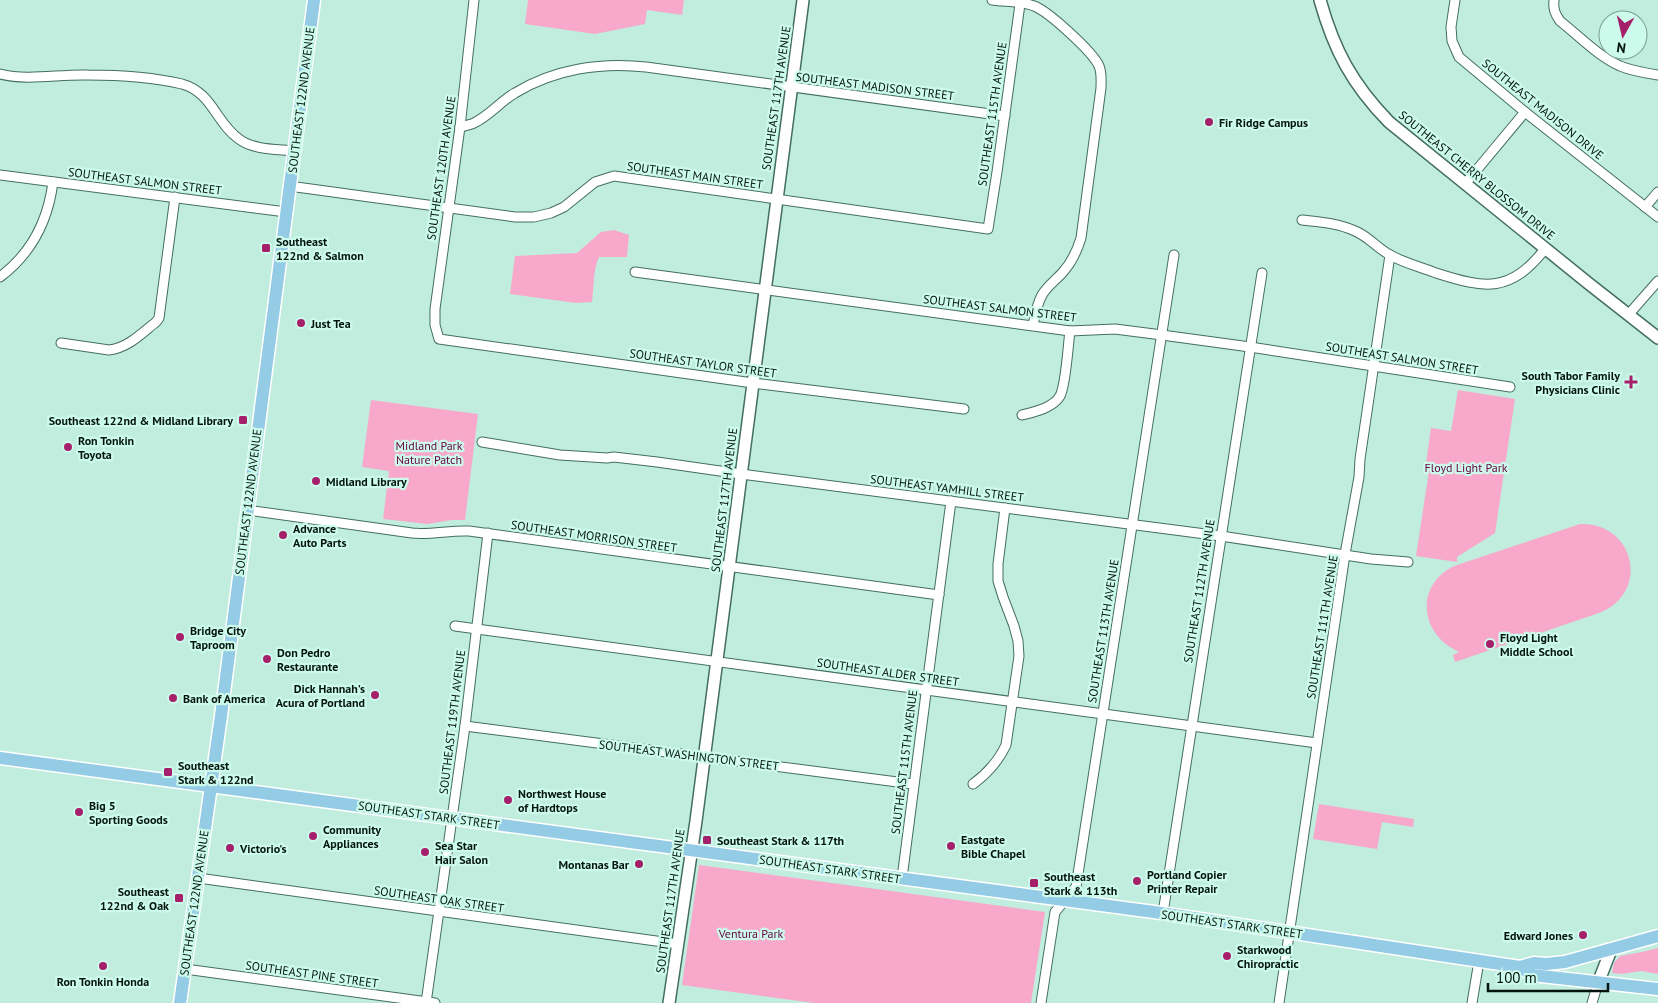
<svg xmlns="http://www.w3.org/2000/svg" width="1658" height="1003" viewBox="0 0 1658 1003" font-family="'PT Sans',sans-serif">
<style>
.green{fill:#f8a9cb}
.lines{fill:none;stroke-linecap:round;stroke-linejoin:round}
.street-casing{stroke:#446e61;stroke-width:11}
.secondary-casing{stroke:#446e61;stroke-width:14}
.primary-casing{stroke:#fff;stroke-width:15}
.street{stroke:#fff;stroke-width:9}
.secondary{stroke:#fff;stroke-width:11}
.primary{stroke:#94cbe5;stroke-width:12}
.poi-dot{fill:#a51f6b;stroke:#cdfbeb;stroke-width:2}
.labels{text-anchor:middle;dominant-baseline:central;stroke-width:4.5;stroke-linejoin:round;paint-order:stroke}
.street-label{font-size:12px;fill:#04140f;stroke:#cdfbeb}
.poi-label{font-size:12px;font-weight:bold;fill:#04140f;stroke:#cdfbeb;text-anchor:start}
.park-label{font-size:12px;fill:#66023f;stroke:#cdfbeb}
</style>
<rect width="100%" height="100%" fill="#c0eddd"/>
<g class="green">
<polygon points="528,0 684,0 682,15 647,10 645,24 595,34 525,24"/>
<path d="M614,230l15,5 -2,22h-28c-6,13 -5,30 -7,45l-16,1 -66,-9 5,-38 62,-3 24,-21z"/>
<polygon points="1458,390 1515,399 1495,533 1457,557 1457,562 1416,556 1429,471 1425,470 1431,428 1451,431"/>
<polygon points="371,400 478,414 465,520 452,520 427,524 383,519 389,471 362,467"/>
<path d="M1580,524c55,-2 71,69 19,89l-144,49 -2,-7 6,-3c-39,-17 -45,-66 -5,-86z"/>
<polygon points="1319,804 1414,819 1413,827 1382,822 1377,849 1313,839"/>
<polygon points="699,865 1045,912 1031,1003 814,1003 682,985"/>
<polygon points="1658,948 1658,974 1641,971 1622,974 1612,973 1614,963 1620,956 1642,952"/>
</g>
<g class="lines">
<defs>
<g id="street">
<polyline points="474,0 460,127 435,309 435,325 439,339 753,383 964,409"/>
<path d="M992,0c13,2 30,1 42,6 14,5 59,46 65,60 3,7 2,15 2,22l-20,150c-4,13 -9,24 -18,34 -7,8 -16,14 -21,23 -5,9 -7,20 -9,30"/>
<polyline points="1455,0 1451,27 1452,41 1459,57 1525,112 1658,217"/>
<path d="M1554,0c-1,9 1,14 6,21 19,15 38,35 60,45 12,5 25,7 38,9"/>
<path d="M0,74c29,7 58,0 88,1 31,0 64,2 94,9 30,8 34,39 57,55 14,11 38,10 55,12"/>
<path d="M460,127c4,-1 10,-2 14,-4 15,-7 27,-22 41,-30 39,-24 86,-31 131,-26l359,49"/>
<polyline points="0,175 286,212"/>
<polyline points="1465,184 1525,112"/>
<polyline points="289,186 515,217 534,217 551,213 564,207 595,182 614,176 988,229 997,172 1020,4"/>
<polyline points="1645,207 1658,192"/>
<path d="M1302,220c18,2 36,3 53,11 13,5 22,17 35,24 14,8 31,12 46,18 50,16 74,20 109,-24"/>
<polyline points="635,272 1070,331 1115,329 1162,335 1250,347 1510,387"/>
<path d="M0,277c32,-24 48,-56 53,-95"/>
<polyline points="1629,314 1658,281"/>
<path d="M61,343l48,7c19,-2 33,-17 47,-28l3,-4 16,-121"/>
<path d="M1022,415c12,-3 31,-7 38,-19 6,-11 8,-51 10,-65"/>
<polyline points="482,442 560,455 607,458 614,457 657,462 741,474 1221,536 1371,559 1408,562"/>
<path d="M247,510l165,23c19,2 38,-3 57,-2l470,64"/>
<polyline points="455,626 1317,743"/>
<polyline points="465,726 913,784"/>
<path d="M973,784c15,-11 25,-22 33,-39l13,-89 -1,-15 -4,-15 -11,-29 -5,-16v-17l7,-56"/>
<polyline points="198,878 678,944"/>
<polyline points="902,878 951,501"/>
<polyline points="1163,913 1262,273"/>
<polyline points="185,969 435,1003"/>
<polyline points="426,1003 465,726 488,533"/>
<polyline points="1041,1003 1055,912 1076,887 1174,255"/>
<polyline points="1279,1003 1345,554 1359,477 1360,459 1390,255"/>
<polyline points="1472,1003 1479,961"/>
<polyline points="1592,1003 1598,983"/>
</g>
<g id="secondary">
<path d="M1320,0c14,50 32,84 69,122l199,161 70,55"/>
<polyline points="1598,983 1611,950"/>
<polyline points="669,1003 696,821 803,0"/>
</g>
<g id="primary">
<polyline points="0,758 1154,912 1520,967 1532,975 1658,989"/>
<polyline points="1520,967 1534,963 1546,964 1565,962 1658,936"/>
<polyline points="180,1003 221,716 314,0"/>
</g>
</defs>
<use href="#street" class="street-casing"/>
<use href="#secondary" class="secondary-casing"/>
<use href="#primary" class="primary-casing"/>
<use href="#street" class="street"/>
<use href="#secondary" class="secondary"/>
<use href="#primary" class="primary"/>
</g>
<g class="poi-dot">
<circle cx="1209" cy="122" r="5"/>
<rect x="261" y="243" width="10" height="10" rx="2.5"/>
<circle cx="301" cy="323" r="5"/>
<path d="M1628.5 374.5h5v5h5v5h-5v5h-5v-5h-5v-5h5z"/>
<rect x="238" y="415" width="10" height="10" rx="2.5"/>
<circle cx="68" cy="447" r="5"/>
<circle cx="316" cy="481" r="5"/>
<circle cx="283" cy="535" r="5"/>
<circle cx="180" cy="637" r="5"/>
<circle cx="1490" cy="644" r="5"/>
<circle cx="267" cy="659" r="5"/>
<circle cx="375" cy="695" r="5"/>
<circle cx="173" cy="698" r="5"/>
<rect x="163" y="767" width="10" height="10" rx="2.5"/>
<circle cx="508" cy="800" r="5"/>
<circle cx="79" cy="812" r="5"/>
<circle cx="313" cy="836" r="5"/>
<rect x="702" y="835" width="10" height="10" rx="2.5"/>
<circle cx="951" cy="846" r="5"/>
<circle cx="230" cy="848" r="5"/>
<circle cx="425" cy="852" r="5"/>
<circle cx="639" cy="864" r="5"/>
<circle cx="1137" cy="881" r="5"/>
<rect x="1029" y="878" width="10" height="10" rx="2.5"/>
<rect x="174" y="893" width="10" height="10" rx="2.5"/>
<circle cx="1583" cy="935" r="5"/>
<circle cx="1227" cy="956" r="5"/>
<circle cx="103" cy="966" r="5"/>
</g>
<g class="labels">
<g class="street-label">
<text transform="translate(875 86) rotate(7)">SOUTHEAST MADISON STREET</text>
<text transform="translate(776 98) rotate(-82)">SOUTHEAST 117TH AVENUE</text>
<text transform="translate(301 100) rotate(-83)">SOUTHEAST 122ND AVENUE</text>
<text transform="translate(1543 109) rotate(39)">SOUTHEAST MADISON DRIVE</text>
<text transform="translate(992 114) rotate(-82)">SOUTHEAST 115TH AVENUE</text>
<text transform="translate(441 168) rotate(-82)">SOUTHEAST 120TH AVENUE</text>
<text transform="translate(695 175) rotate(8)">SOUTHEAST MAIN STREET</text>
<text transform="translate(1477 175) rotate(39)">SOUTHEAST CHERRY BLOSSOM DRIVE</text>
<text transform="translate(145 181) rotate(7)">SOUTHEAST SALMON STREET</text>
<text transform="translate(1000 308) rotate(7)">SOUTHEAST SALMON STREET</text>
<text transform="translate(1402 358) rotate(9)">SOUTHEAST SALMON STREET</text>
<text transform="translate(703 363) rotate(8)">SOUTHEAST TAYLOR STREET</text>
<text transform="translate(947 488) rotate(7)">SOUTHEAST YAMHILL STREET</text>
<text transform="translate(724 500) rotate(-83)">SOUTHEAST 117TH AVENUE</text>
<text transform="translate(248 502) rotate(-83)">SOUTHEAST 122ND AVENUE</text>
<text transform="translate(594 536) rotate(8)">SOUTHEAST MORRISON STREET</text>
<text transform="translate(1199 591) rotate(-81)">SOUTHEAST 112TH AVENUE</text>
<text transform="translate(1322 627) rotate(-81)">SOUTHEAST 111TH AVENUE</text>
<text transform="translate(1103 631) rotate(-81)">SOUTHEAST 113TH AVENUE</text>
<text transform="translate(888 672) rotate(8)">SOUTHEAST ALDER STREET</text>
<text transform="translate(452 722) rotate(-83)">SOUTHEAST 119TH AVENUE</text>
<text transform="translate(689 755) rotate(7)">SOUTHEAST WASHINGTON STREET</text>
<text transform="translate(904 762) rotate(-83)">SOUTHEAST 115TH AVENUE</text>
<text transform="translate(429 815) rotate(8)">SOUTHEAST STARK STREET</text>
<text transform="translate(830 869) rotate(8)">SOUTHEAST STARK STREET</text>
<text transform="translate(439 899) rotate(8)">SOUTHEAST OAK STREET</text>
<text transform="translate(670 901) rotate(-82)">SOUTHEAST 117TH AVENUE</text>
<text transform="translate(194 903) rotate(-82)">SOUTHEAST 122ND AVENUE</text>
<text transform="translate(1232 924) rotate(8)">SOUTHEAST STARK STREET</text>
<text transform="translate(312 974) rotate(8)">SOUTHEAST PINE STREET</text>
</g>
<g class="poi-label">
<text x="1219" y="122">Fir Ridge Campus</text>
<text x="276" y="241">Southeast<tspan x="276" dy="14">122nd &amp; Salmon</tspan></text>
<text x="311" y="323">Just Tea</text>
<text x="1620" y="375" text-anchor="end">South Tabor Family<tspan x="1620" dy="14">Physicians Clinic</tspan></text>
<text x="233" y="420" text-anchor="end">Southeast 122nd &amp; Midland Library</text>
<text x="78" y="440">Ron Tonkin<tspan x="78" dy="14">Toyota</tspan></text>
<text x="326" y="481">Midland Library</text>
<text x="293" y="528">Advance<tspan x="293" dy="14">Auto Parts</tspan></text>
<text x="190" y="630">Bridge City<tspan x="190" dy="14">Taproom</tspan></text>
<text x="1500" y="637">Floyd Light<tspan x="1500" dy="14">Middle School</tspan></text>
<text x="277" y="652">Don Pedro<tspan x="277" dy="14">Restaurante</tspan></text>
<text x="365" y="688" text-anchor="end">Dick Hannah's<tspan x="365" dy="14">Acura of Portland</tspan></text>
<text x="183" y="698">Bank of America</text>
<text x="178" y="765">Southeast<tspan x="178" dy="14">Stark &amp; 122nd</tspan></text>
<text x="518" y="793">Northwest House<tspan x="518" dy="14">of Hardtops</tspan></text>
<text x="89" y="805">Big 5<tspan x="89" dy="14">Sporting Goods</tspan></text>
<text x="323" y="829">Community<tspan x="323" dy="14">Appliances</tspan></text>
<text x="961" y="839">Eastgate<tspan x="961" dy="14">Bible Chapel</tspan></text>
<text x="717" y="840">Southeast Stark &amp; 117th</text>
<text x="435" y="845">Sea Star<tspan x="435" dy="14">Hair Salon</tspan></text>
<text x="240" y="848">Victorio's</text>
<text x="629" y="864" text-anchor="end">Montanas Bar</text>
<text x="1147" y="874">Portland Copier<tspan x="1147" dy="14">Printer Repair</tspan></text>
<text x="1044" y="876">Southeast<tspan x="1044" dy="14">Stark &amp; 113th</tspan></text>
<text x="169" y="891" text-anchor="end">Southeast<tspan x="169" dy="14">122nd &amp; Oak</tspan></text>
<text x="1573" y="935" text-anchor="end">Edward Jones</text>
<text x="1237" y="949">Starkwood<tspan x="1237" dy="14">Chiropractic</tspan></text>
<text x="103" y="981" text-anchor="middle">Ron Tonkin Honda</text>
</g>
<g class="park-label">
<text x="429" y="445">Midland Park<tspan x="429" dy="14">Nature Patch</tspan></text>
<text x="1466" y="467">Floyd Light Park</text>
<text x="751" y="933">Ventura Park</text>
</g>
</g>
<g transform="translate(1623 35) rotate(188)"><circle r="24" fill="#cdfbeb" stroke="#7d9f93"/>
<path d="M0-4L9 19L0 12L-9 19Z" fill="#a51f6b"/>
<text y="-8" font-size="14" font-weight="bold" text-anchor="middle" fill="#04140f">N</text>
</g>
<path d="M1488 983v8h120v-8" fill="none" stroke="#04140f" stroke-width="2.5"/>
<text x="1496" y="983" font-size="15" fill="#04140f" stroke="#cdfbeb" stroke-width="4" paint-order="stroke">100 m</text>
</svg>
